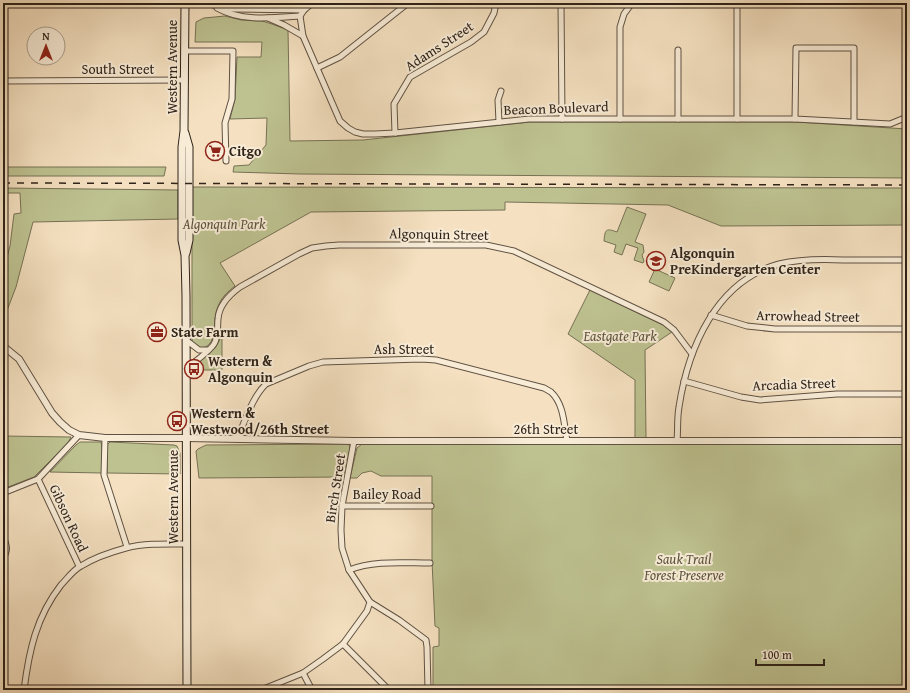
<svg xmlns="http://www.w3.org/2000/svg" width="910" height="693" viewBox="0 0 910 693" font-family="'Gentium Book Plus',serif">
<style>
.green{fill:#bec291;stroke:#767255}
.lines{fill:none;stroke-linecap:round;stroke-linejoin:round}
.minor-casing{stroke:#605243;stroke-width:7}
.tertiary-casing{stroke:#605243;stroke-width:8}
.secondary-casing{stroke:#2f2319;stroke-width:9}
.minor{stroke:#f8ecd7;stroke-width:5}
.tertiary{stroke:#f8ecd7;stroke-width:6}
.secondary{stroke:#f8ecd7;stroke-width:7}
.rail{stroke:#2f2319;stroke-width:1.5;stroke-dasharray:7 7;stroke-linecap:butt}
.labels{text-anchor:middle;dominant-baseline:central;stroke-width:4;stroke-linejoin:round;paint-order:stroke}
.street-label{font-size:14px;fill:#2f2319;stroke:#f8ecd7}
.poi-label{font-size:14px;font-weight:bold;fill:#2f2319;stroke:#f8ecd7;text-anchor:start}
.park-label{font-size:14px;font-style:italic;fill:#5a533d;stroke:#f8ecd7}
</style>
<rect width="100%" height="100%" fill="#f5e1c1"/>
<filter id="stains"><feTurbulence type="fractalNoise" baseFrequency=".005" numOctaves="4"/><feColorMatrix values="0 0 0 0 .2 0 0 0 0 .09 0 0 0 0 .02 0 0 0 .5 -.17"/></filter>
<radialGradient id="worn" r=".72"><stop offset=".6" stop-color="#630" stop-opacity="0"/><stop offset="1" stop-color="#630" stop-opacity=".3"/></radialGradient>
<g class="green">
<polygon points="225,16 241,20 262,21 272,24 288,30 290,141 363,140 530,122 796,122 907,129 907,178 300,174 233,172 234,166 249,165 266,145 267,118 230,119 235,99 237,57 261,57 262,42 195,42 196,22 204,18"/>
<polygon points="3,167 166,167 164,176 3,176"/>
<path d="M192,187l715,1v37l-186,1 -53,-21 -163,-3v8l-194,2 -91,51 15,23c-8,6 -15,13 -18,23 -5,13 2,39 -18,39l-6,-5 -1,-2z"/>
<polygon points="3,188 178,190 178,219 33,222 16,287 3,321 3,272 10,246 14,214 21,213 20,193 3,193"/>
<path d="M627,207l19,7 -11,28 8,3 1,7 -2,3 2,6 -1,2 -9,-3 4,-12 -12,-4 -4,11 -8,-3 2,-7 -12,-4c1,-12 2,-13 13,-9z"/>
<polygon points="655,269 675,278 669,291 649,282"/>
<polygon points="590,290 663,325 672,332 645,350 646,438 635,439 635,380 568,334"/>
<path d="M222,333v37h-29c2,-9 14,-13 20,-20 5,-5 7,-11 9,-17z"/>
<polygon points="3,436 71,437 68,443 34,477 3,489"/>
<polygon points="80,442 101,442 102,447 102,473 50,472 76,445"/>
<polygon points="110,442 174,445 177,446 180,453 180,474 107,473 107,445"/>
<polygon points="346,444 349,444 350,449 344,477 199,478 196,451 198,449 206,445"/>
<polygon points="362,444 907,444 907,690 433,690 433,647 439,646 439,628 435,626 432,561 432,476 381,476 371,471 362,473 357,478 350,478 357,448"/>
</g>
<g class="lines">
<defs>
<g id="minor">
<polyline points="205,3 232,9 304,10"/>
<polyline points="561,3 562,119"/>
<polyline points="737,3 737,119"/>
<path d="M217,8c25,14 55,10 83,8"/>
<polyline points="268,18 284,25 303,36 340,121 348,128 355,132 363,134 375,134 395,133 529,119 795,119 890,124 907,117"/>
<polyline points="303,36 300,16 304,10 312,3"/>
<polyline points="678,50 678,119"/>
<polyline points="185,51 233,51 232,99 225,123 226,161"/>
<polyline points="317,68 340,57 408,3"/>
<polyline points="3,81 185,80"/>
<polyline points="620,119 620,27 624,14 632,3"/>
<polyline points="795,119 796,48 854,48 854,122"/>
<polyline points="499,122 498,100 501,91"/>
<polyline points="395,133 394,104 410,77 471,42 484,32 494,13 496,3"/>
<polyline points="711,315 747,326 775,329 907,329"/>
<polyline points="186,340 199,350 208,350"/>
<path d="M186,369c8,-7 23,-17 28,-25 5,-8 3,-16 4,-25 1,-14 11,-24 22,-32l59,-33 13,-6 14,-2 13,-1h147l28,6 150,71 10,8 18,24"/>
<polyline points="684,381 741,397 760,400 837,394 907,394"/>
<polyline points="105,438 104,475 127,547"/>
<path d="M237,439c8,-17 15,-42 29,-55l43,-18 14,-4 98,-3 15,1 108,28 7,4c13,12 13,32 16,49"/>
<polyline points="354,441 342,506 341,530 342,548 349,570 370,602 399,620 426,640 427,647 428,690"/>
<path d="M677,441c1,-11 0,-23 2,-34 9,-59 37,-126 100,-143 21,-5 43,-5 64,-4 21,0 43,0 64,0"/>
<polyline points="38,479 79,566"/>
<polyline points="3,493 38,479 79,435"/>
<polyline points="342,506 431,506"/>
<path d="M3,536c3,8 6,14 0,22"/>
<path d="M349,570c25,-10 54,-7 81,-7"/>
<polyline points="343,644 389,690"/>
<polyline points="303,673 312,690"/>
<path d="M24,690c5,-39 12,-73 37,-105 6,-6 12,-15 20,-19 13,-8 30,-14 45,-18 20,-5 41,-4 61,-4"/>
<polyline points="261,690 303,673 323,659 343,644 367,611 370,602"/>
</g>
<polyline id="tertiary" points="3,346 19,359 52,413 60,422 69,430 79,435 105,438 186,438 354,441 907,441"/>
<g id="secondary">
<polyline points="185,3 184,131 182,147 182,240 185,255 186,296 187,690"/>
<polyline points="185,133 189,147 189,240 186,253"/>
</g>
</defs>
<use href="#minor" class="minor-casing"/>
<use href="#tertiary" class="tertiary-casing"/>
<use href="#secondary" class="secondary-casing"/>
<use href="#minor" class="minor"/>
<use href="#tertiary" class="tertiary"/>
<use href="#secondary" class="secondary"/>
<polyline class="rail" points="3,183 907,185"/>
</g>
<defs>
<symbol id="supermarket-ring" viewBox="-11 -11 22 22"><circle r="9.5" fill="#f8ecd7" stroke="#8f2418" stroke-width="1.5"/><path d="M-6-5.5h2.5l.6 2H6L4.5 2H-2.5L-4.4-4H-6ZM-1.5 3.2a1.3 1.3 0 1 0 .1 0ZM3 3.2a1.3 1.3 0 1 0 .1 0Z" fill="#8f2418"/></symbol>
<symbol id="school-ring" viewBox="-11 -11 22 22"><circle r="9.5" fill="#f8ecd7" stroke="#8f2418" stroke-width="1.5"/><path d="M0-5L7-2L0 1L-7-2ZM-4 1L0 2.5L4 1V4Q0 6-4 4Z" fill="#8f2418"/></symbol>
<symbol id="office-ring" viewBox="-11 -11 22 22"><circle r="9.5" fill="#f8ecd7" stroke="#8f2418" stroke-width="1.5"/><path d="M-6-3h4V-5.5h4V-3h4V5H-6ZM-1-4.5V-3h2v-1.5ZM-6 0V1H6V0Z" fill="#8f2418"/></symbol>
<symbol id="bus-ring" viewBox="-11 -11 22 22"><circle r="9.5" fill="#f8ecd7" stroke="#8f2418" stroke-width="1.5"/><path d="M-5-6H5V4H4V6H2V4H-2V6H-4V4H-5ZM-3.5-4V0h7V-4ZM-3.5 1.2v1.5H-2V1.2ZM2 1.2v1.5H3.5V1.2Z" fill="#8f2418"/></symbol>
</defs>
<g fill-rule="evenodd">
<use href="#supermarket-ring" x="204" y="140" width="22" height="22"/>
<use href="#school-ring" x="645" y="250" width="22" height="22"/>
<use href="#office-ring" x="146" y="321" width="22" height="22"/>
<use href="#bus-ring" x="183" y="358" width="22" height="22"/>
<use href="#bus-ring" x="166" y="410" width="22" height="22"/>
</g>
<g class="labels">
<g class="street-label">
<text transform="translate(439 46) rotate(-33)">Adams Street</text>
<text transform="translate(172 67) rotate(-90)">Western Avenue</text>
<text x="118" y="69">South Street</text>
<text transform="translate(556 108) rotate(-2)">Beacon Boulevard</text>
<text transform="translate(439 234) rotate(1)">Algonquin Street</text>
<text transform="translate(808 316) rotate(1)">Arrowhead Street</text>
<text x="404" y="349">Ash Street</text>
<text transform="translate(794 384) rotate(-2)">Arcadia Street</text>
<text x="546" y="429">26th Street</text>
<text transform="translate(335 488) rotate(-81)">Birch Street</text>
<text x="387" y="494">Bailey Road</text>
<text transform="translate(173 497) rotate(-90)">Western Avenue</text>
<text transform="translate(69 518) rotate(65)">Gibson Road</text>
</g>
<g class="poi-label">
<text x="229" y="151">Citgo</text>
<text x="670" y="253">Algonquin<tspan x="670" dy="16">PreKindergarten Center</tspan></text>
<text x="171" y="332">State Farm</text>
<text x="208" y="361">Western &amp;<tspan x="208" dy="16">Algonquin</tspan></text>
<text x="191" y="413">Western &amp;<tspan x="191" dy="16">Westwood/26th Street</tspan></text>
</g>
<g class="park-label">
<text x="224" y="224">Algonquin Park</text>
<text x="620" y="336">Eastgate Park</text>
<text x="684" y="559">Sauk Trail<tspan x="684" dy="16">Forest Preserve</tspan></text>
</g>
</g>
<rect width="910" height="693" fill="none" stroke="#f5e1c1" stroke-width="16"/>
<rect x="4" y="4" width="902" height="685" fill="none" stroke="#2f2319" stroke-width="2"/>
<rect x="8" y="8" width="894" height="677" fill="none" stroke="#2f2319"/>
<g transform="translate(46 46)"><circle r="19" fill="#f8ecd7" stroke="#a89c8b"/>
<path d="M0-3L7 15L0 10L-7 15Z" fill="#8f2418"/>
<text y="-6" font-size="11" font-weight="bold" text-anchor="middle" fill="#2f2319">N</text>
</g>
<path d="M756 659v6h68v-6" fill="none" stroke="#2f2319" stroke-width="2"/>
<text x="762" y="659" font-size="12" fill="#2f2319" stroke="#f8ecd7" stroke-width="3" paint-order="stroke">100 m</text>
<rect width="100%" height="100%" filter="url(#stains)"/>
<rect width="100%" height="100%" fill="url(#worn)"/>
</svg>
